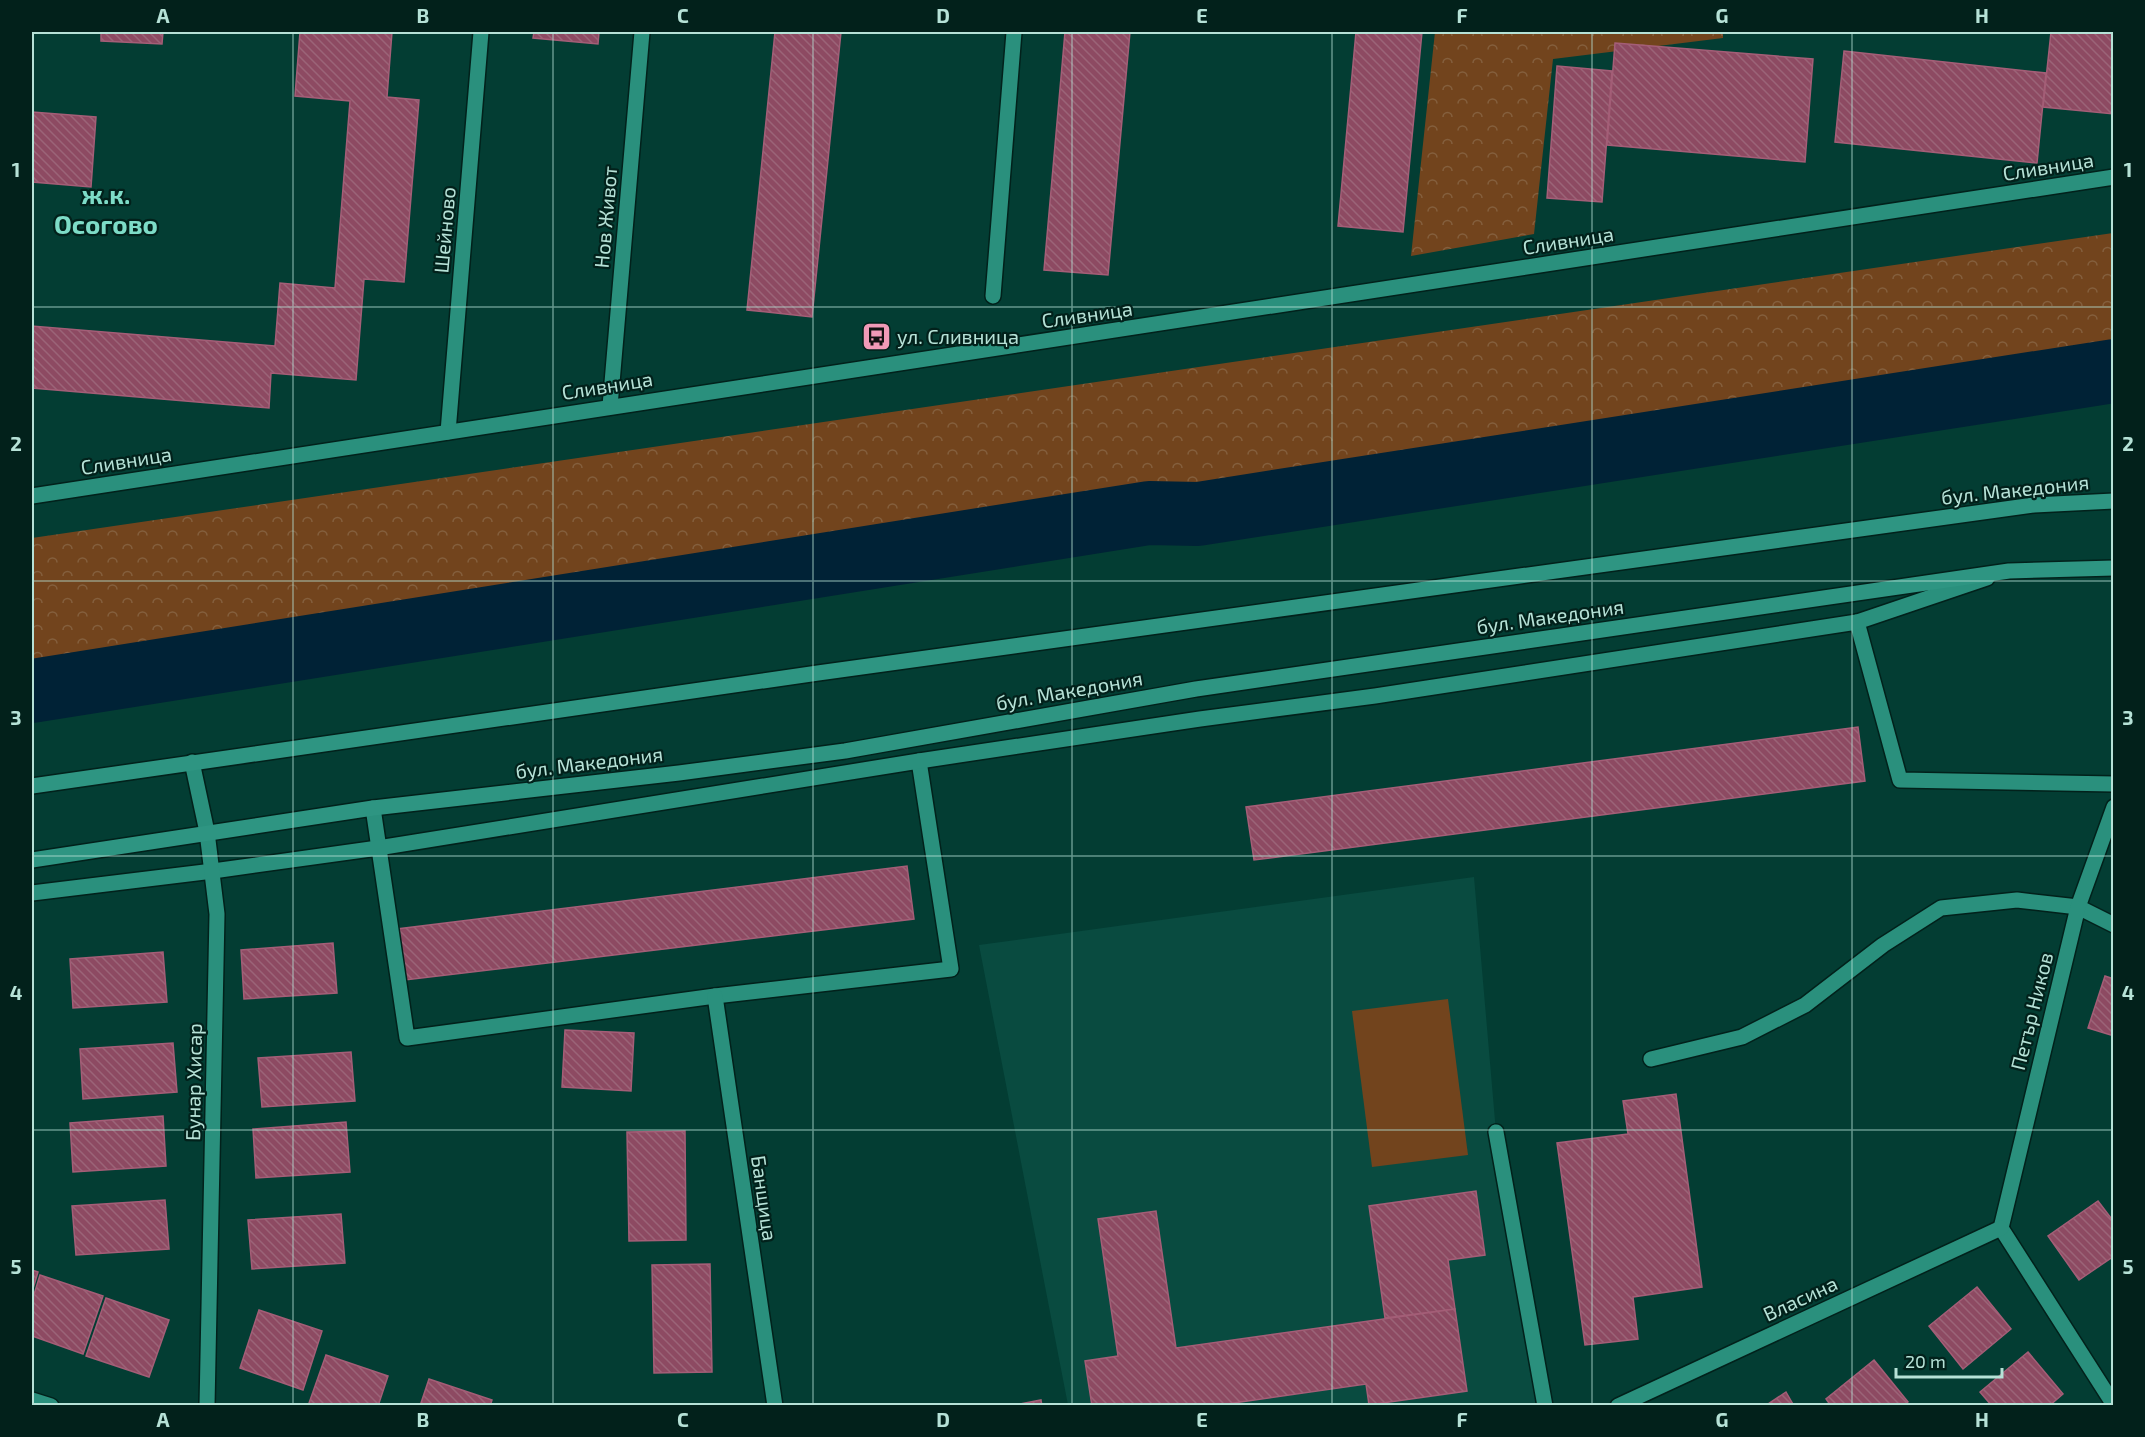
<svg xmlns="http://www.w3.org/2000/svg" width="2145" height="1437" viewBox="0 0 2145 1437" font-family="'Exo 2',sans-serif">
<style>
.built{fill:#094b40}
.green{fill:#72441d}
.park{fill:url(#park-crowns)}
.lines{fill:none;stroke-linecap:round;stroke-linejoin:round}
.river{stroke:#002236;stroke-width:64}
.building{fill:url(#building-back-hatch);stroke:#a45e77;stroke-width:1.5}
.lane-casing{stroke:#02211b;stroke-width:18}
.street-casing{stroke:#02211b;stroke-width:18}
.secondary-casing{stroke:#02211b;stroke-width:18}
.lane{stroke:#2a907d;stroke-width:15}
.street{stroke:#2a907d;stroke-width:15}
.secondary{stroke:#2e9582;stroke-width:15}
.grid{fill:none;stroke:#b6e2d7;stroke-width:1.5;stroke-opacity:0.55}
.labels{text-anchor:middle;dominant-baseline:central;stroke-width:4.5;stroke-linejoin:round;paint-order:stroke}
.street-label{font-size:20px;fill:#b6e2d7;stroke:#02211b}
.poi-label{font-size:20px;fill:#b6e2d7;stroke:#02211b;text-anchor:start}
.district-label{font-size:26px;font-weight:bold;fill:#7ddcc7;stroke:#02211b}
.neatline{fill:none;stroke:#b6e2d7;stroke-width:2}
.grid-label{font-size:20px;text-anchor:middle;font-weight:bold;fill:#b6e2d7}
</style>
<defs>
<pattern id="park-crowns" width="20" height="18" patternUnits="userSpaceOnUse" patternTransform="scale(1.5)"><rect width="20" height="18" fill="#72441d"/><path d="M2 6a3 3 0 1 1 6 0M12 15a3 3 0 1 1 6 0" fill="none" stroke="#845f3d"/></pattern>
<pattern id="building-back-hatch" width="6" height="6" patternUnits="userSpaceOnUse" patternTransform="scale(1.5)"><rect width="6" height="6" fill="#8d4a62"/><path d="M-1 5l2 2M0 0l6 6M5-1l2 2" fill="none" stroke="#9b6478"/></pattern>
</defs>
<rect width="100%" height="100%" fill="#033d33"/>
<polygon class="built" points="1474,877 1496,1132 1544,1406 1068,1405 979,945"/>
<polygon class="green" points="1448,999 1468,1155 1372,1167 1352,1011"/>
<g class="park">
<polygon points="1435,32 1723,32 1723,38 1553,59 1534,234 1411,256"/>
<polygon points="2113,233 2113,371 32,694 32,538"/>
</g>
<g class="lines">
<polyline class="river" points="32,691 1149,513 1198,514 2114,371"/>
</g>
<g class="building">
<polygon points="101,32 163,32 162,44 101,41"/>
<polygon points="300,32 392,32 387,97 419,100 404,282 364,279 356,380 271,373 269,408 32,388 32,326 275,346 280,283 335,288 350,101 295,96"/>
<polygon points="534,32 599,32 598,44 533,38"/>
<polygon points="775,32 841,32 812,317 747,310"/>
<polygon points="1065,32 1130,32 1108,275 1044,270"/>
<polygon points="1356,32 1422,32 1403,232 1338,226"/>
<polygon points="2051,32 2114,32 2114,114 2043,107"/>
<polygon points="1615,43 1813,59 1805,162 1607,145"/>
<polygon points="1844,51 2046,73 2037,163 1835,142"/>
<polygon points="1557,66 1612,71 1602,202 1547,198"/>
<polygon points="32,112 96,117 91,187 32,182"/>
<polygon points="1858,727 1865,781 1254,860 1246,807"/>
<polygon points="907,866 914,919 405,980 397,929"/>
<polygon points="333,943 337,993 244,999 241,950"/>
<polygon points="163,952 167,1002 73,1008 70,959"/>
<polygon points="2105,976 2114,979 2114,1036 2088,1028"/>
<polygon points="565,1030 634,1033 631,1091 562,1087"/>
<polygon points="173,1043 177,1092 83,1099 80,1049"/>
<polygon points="351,1052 355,1101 262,1107 258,1058"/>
<polygon points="1676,1094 1702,1287 1633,1297 1638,1339 1585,1345 1557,1143 1628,1134 1623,1101"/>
<polygon points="163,1116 166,1166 73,1172 70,1123"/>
<polygon points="346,1122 350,1172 256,1178 253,1129"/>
<polygon points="685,1131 686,1240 629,1241 627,1132"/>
<polygon points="1476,1191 1485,1255 1448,1260 1455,1309 1385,1318 1369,1206"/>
<polygon points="165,1200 169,1249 76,1255 72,1206"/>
<polygon points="2098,1201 2114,1222 2114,1256 2079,1280 2048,1236"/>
<polygon points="1156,1211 1176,1348 1455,1309 1467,1391 1369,1405 1366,1384 1213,1406 1092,1406 1085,1361 1118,1356 1098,1219"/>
<polygon points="341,1214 345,1263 252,1269 248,1220"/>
<polygon points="710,1264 712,1372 654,1373 652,1265"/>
<polygon points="32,1270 38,1272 32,1292"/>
<polygon points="40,1275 103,1296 83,1354 32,1336 32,1301"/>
<polygon points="1977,1287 2011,1329 1963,1369 1929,1326"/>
<polygon points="106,1298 169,1320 149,1377 86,1356"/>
<polygon points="259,1310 322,1331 303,1390 240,1368"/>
<polygon points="2028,1352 2063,1394 2049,1406 1992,1406 1980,1392"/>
<polygon points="326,1355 388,1376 378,1406 308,1406"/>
<polygon points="1874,1360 1908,1402 1903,1406 1831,1406 1826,1399"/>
<polygon points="429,1379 492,1400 490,1406 420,1406"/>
<polygon points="1786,1392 1794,1406 1765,1406"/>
<polygon points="1041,1400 1042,1406 1009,1406"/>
</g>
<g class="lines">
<defs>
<g id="lane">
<polyline points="993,296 1014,32"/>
<polyline points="1857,622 1900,780 2114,784"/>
<polyline points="373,808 407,1038 715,996 951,969 919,761"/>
<polyline points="32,893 213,871 378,848 919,761 1200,719 1375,696 1857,622 1987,578"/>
<polyline points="1651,1059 1742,1037 1805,1005 1883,945 1941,908 2017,900 2078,907"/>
<polyline points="1496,1132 1545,1406"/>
</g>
<g id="street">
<polyline points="610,406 642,32"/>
<polyline points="448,432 481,32"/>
<path d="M32,496c693,-108 1388,-212 2082,-319"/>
<polyline points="192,762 207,832 217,914 207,1406"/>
<polyline points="2078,907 2114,925"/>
<polyline points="715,996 775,1406"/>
<polyline points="2001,1228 2078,907 2114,807"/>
<polyline points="2001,1228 2114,1405"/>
<polyline points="32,1400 51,1406"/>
<polyline points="1618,1406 2001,1228"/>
</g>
<g id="secondary">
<polyline points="32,786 818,673 2034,505 2114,501"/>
<polyline points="32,860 373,808 679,773 845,751 1196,689 2009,571 2114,568"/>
</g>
</defs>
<use href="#lane" class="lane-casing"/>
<use href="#street" class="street-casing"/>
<use href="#secondary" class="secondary-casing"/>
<use href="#lane" class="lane"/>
<use href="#street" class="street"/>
<use href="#secondary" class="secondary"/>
</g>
<path class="grid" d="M293,32v1374M553,32v1374M813,32v1374M1072,32v1374M1332,32v1374M1592,32v1374M1852,32v1374M32,307h2082M32,581h2082M32,856h2082M32,1130h2082"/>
<defs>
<symbol id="bus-square" viewBox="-11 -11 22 22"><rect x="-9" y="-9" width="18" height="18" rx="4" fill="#f09ab7" stroke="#02211b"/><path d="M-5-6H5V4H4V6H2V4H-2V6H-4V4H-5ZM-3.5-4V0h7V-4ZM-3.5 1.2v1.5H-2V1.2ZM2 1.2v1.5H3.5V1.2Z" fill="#111"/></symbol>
</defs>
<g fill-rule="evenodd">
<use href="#bus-square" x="860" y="320" width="33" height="33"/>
</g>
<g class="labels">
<g class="street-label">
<text transform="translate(2048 166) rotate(-9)">Сливница</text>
<text transform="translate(605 217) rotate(-85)">Нов Живот</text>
<text transform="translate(444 230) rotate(-85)">Шейново</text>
<text transform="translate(1568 240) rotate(-9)">Сливница</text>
<text transform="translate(1087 314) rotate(-8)">Сливница</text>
<text transform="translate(607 385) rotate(-9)">Сливница</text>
<text transform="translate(126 460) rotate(-9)">Сливница</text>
<text transform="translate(2015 489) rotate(-6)">бул. Македония</text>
<text transform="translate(1550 616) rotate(-8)">бул. Македония</text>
<text transform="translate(1069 690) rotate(-10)">бул. Македония</text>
<text transform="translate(589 762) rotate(-7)">бул. Македония</text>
<text transform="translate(2031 1011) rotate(-76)">Петър Ников</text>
<text transform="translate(193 1082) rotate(-89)">Бунар Хисар</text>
<text transform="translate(765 1198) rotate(82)">Банщица</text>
<text transform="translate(1800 1298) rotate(-25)">Власина</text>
</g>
<g class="poi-label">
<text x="897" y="336">ул. Сливница</text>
</g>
<g class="district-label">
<text x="106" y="193">ж.к.<tspan x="106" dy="30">Осогово</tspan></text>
</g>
</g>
<rect width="2145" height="1437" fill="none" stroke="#02211b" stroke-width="66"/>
<path d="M1896 1368v9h106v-9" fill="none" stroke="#b6e2d7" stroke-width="3"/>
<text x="1905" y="1368" font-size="18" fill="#b6e2d7" stroke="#02211b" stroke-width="4.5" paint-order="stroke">20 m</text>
<rect x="33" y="33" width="2079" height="1371" class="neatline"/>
<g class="grid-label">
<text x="163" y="23">A</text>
<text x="423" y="23">B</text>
<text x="683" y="23">C</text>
<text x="943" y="23">D</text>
<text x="1202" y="23">E</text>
<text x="1462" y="23">F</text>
<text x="1722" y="23">G</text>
<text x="1982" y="23">H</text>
<text x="16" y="177">1</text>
<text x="2128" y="177">1</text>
<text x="16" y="451">2</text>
<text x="2128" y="451">2</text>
<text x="16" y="725">3</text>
<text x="2128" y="725">3</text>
<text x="16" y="1000">4</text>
<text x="2128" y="1000">4</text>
<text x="16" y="1274">5</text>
<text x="2128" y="1274">5</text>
<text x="163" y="1427">A</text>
<text x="423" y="1427">B</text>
<text x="683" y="1427">C</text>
<text x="943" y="1427">D</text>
<text x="1202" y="1427">E</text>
<text x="1462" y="1427">F</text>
<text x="1722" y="1427">G</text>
<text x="1982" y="1427">H</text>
</g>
</svg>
